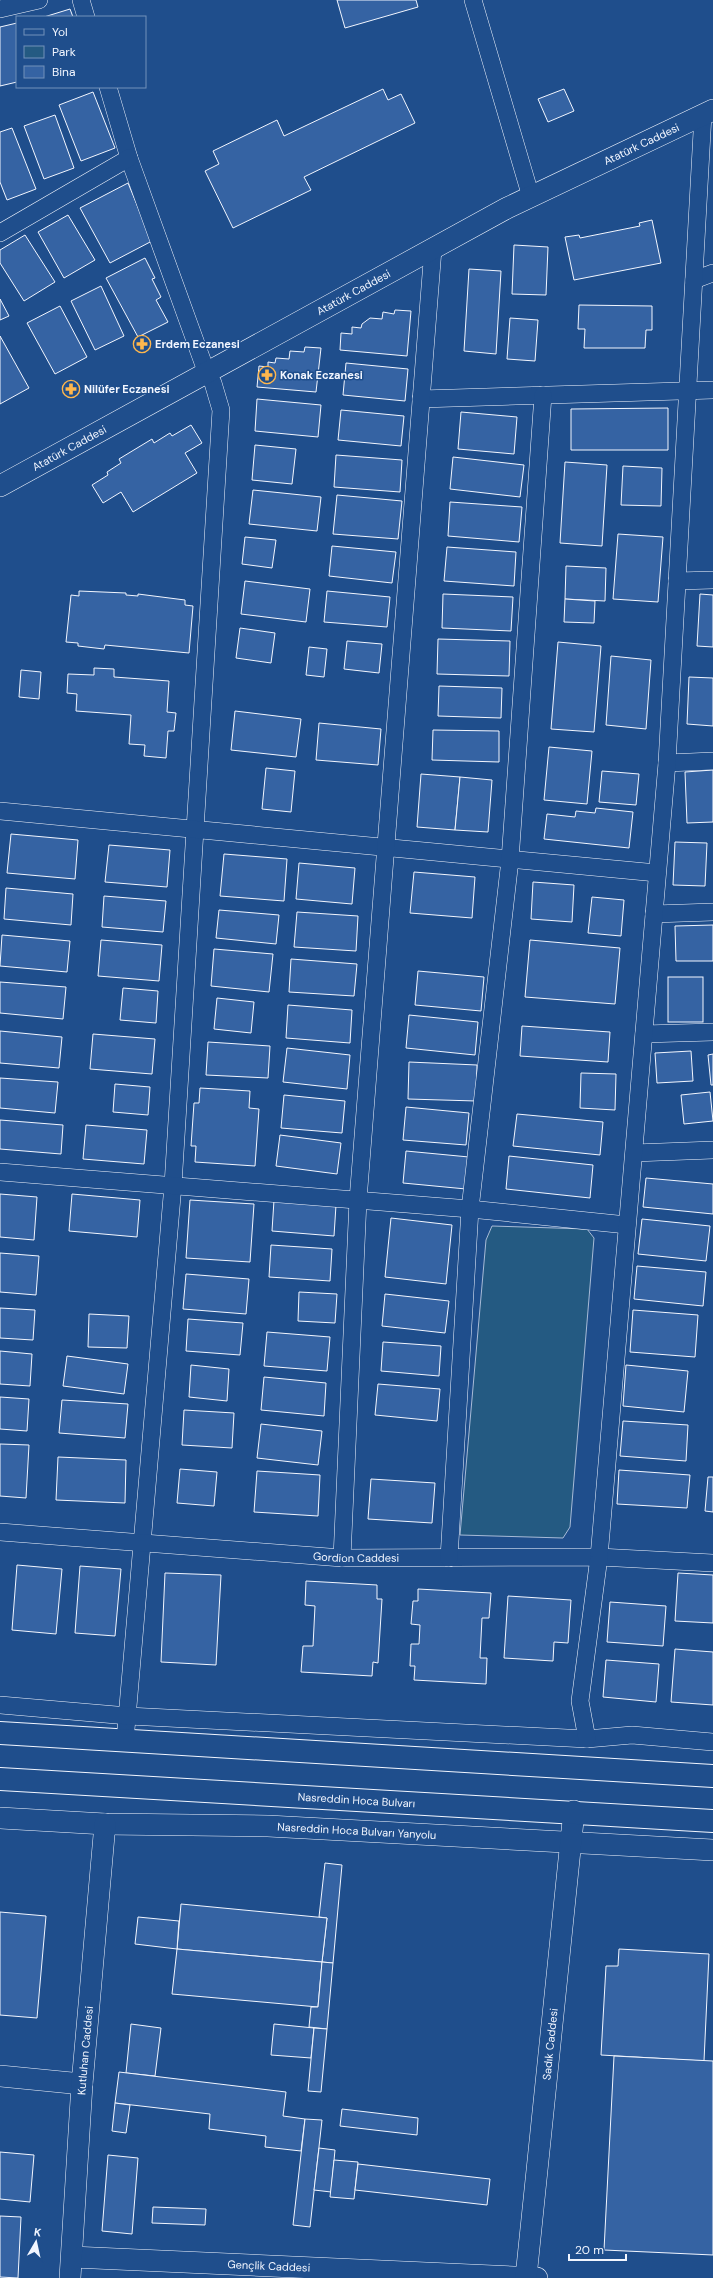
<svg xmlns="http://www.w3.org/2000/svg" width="713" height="2278" viewBox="0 0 713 2278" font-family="'DM Sans',sans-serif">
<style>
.green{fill:#245a82;stroke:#a8bbd7}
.building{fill:#3563a3;stroke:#f2f6ff}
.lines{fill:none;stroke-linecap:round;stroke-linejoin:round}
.minor-casing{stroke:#f2f6ff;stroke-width:18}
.tertiary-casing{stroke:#f2f6ff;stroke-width:22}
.trunk-casing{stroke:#f2f6ff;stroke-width:24}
.minor{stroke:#1f4e8c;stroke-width:17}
.tertiary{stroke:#1f4e8c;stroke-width:21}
.trunk{stroke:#1f4e8c;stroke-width:22}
.labels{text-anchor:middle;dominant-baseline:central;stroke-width:3;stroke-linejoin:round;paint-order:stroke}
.street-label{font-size:11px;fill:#f2f6ff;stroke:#1f4e8c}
.poi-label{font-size:11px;font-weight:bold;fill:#f2f6ff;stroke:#1f4e8c;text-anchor:start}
</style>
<rect width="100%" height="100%" fill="#1f4e8c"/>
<polygon class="green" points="492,1226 587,1229 594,1238 570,1527 563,1538 460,1535 486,1240"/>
<g class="building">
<polygon points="337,0 416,0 418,7 345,28"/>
<polygon points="70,9 73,17 44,17"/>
<polygon points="17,23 17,82 0,86 0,27"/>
<polygon points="383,89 388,100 401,94 415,123 304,177 311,190 233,228 205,171 219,164 213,151 277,120 284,136"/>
<polygon points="564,89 574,111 548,122 538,99"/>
<polygon points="93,92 115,148 81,161 59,105"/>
<polygon points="55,115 74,168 44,179 24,126"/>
<polygon points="12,128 36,189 7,200 0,182 0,132"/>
<polygon points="128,183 152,241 110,263 80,208"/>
<polygon points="68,215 95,260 64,278 38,232"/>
<polygon points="652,220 661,263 574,280 565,237 579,235 580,238 640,226 639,223"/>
<polygon points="25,235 55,282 24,301 0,263 0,250"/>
<polygon points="514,245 548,247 546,295 512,294"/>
<polygon points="145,258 155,278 152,279 161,297 156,300 168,322 138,337 106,278"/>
<polygon points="469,269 501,271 496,354 464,351"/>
<polygon points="101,286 124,336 95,350 71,301"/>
<polygon points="0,299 9,316 0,320"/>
<polygon points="579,305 652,306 652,330 646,330 645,348 584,348 585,329 578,329"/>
<polygon points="60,306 87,357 55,374 27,323"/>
<polygon points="395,310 411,311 407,356 340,350 341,333 352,334 352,327 361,328 362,324 370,318 382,319 383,312 394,314"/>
<polygon points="510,318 538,320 535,361 507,359"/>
<polygon points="0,336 29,388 0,404"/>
<polygon points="305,347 321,348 316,392 257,387 259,366 268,367 268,362 275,363 276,358 289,359 290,351 304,352"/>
<polygon points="346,363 408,369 405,401 343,395"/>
<polygon points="257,399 321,405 318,437 255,431"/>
<polygon points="668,408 668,450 571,450 571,409"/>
<polygon points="341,410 404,416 401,446 338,440"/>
<polygon points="461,412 517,417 514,454 458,449"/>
<polygon points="191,425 202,443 185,453 197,473 133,512 121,492 103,503 92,485 108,475 107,472 121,463 119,459 152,439 154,443 170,433 172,436"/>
<polygon points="255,445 296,449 292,484 252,480"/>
<polygon points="336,455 402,460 400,492 334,487"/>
<polygon points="453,457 524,465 520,497 450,489"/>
<polygon points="565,462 607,465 602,546 560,543"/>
<polygon points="623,466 662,468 661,506 621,505"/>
<polygon points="253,490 321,497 317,531 249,524"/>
<polygon points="337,495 402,501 398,539 333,534"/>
<polygon points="450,502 522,507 519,542 448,536"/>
<polygon points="618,534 663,537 658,602 613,599"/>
<polygon points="245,537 276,540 272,568 242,564"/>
<polygon points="332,546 396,552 392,583 329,576"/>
<polygon points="447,547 516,552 514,586 444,581"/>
<polygon points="566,566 606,568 605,601 565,599"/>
<polygon points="245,581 310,589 306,622 241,614"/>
<polygon points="79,591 126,593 126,595 138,596 138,594 185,600 185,605 193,606 189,653 105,645 104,649 78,646 78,643 66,642 71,595 79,596"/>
<polygon points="327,591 390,597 387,627 324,622"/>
<polygon points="443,594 513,597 511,631 442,628"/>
<polygon points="700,594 713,595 713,647 697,646"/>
<polygon points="565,599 595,601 594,623 564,622"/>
<polygon points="240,628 275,633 271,663 236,658"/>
<polygon points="438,639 510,641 509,676 437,674"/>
<polygon points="347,641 382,644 379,673 344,669"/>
<polygon points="558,642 601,646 594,732 551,729"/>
<polygon points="309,647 327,649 324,677 306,675"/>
<polygon points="611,656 651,660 646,729 606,725"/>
<polygon points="94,668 114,669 114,677 169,681 167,712 176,713 174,731 168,731 166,758 144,756 145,745 129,744 131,715 76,711 77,694 67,693 68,674 94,675"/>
<polygon points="21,670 41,672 39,699 19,697"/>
<polygon points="689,677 713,678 713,726 687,724"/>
<polygon points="439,686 502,688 501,718 438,716"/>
<polygon points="235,711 301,719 296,757 231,750"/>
<polygon points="319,723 381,729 378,765 316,760"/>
<polygon points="433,730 499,731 499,762 432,760"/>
<polygon points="549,747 592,751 587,804 544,800"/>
<polygon points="266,768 295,771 291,812 262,809"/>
<polygon points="713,770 713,822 687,823 685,772"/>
<polygon points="602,771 639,774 636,805 599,802"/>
<polygon points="421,774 460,777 455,830 417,827"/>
<polygon points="460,777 492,780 488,832 455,830"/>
<polygon points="596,808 633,812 629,848 544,839 547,814 575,817 576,811 595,813"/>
<polygon points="11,834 78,840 75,879 7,873"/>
<polygon points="675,842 707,843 705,886 673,885"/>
<polygon points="109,845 170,850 167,887 105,882"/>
<polygon points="224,854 287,859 284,901 220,896"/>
<polygon points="299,863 355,868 352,904 296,899"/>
<polygon points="414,872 475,877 472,918 410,913"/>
<polygon points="533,882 574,885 572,922 531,919"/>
<polygon points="6,888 73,894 71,925 4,919"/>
<polygon points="104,896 166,901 163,932 102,927"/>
<polygon points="592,897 624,900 621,936 588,933"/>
<polygon points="219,910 279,915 276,944 216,938"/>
<polygon points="297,912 358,916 356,951 294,947"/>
<polygon points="713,925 713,961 676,961 675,926"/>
<polygon points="2,935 70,941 67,972 0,966"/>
<polygon points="101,940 162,945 159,981 98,976"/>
<polygon points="530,940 620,948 615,1004 525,997"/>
<polygon points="214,949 273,954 269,992 211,986"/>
<polygon points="291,959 357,964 354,996 289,992"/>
<polygon points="418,971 484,977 481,1011 415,1005"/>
<rect x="668" y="977" width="35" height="45"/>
<polygon points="0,982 66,987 63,1019 0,1013"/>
<polygon points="123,988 158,991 156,1023 120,1020"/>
<polygon points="217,998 254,1002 251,1033 214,1029"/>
<polygon points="288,1005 352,1010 350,1043 286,1038"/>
<polygon points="409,1015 478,1022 475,1055 406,1048"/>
<polygon points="522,1026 610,1032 608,1062 520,1056"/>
<polygon points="0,1031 62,1037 59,1068 0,1063"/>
<polygon points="93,1034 155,1039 152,1074 90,1069"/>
<polygon points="208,1042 270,1046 268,1078 206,1075"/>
<polygon points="287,1048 350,1055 347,1089 283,1082"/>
<polygon points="691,1051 693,1081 657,1083 655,1053"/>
<polygon points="713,1054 713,1085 711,1085 708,1055"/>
<polygon points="409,1062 477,1065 476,1101 408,1099"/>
<polygon points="581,1073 616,1074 615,1110 580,1108"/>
<polygon points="0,1078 58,1082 55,1113 0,1108"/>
<polygon points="115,1084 150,1087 148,1115 113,1112"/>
<polygon points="200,1088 250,1091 249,1108 259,1109 255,1166 195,1162 196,1146 191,1146 194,1103 199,1103"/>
<polygon points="710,1092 713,1121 684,1124 681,1095"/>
<polygon points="284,1095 345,1101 342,1133 281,1128"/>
<polygon points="406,1107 469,1113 466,1145 403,1140"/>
<polygon points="517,1114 603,1122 600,1155 513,1146"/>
<polygon points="0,1120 63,1125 61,1154 0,1149"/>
<polygon points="86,1125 147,1130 144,1164 83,1159"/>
<polygon points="280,1135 341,1143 337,1174 276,1166"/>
<polygon points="406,1151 469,1157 466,1189 403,1183"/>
<polygon points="509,1156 593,1165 590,1198 506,1189"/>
<polygon points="646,1178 713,1184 713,1214 643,1207"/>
<polygon points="0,1194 37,1197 34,1240 0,1237"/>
<polygon points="72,1194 140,1200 137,1237 69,1231"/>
<polygon points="190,1200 254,1204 250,1262 186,1258"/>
<polygon points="274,1200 336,1205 334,1236 272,1231"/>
<polygon points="391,1218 452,1225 446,1284 385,1277"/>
<polygon points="642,1219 710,1226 706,1261 638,1254"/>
<polygon points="271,1245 332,1249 330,1281 269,1277"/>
<polygon points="0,1253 39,1256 36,1295 0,1292"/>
<polygon points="637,1266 706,1272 703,1306 634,1299"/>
<polygon points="186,1274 249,1279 246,1314 183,1309"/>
<polygon points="299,1292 337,1294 335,1323 298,1321"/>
<polygon points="385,1294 449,1301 445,1333 382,1326"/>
<polygon points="0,1308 35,1310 33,1340 0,1338"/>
<polygon points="633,1310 698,1315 695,1357 630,1352"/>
<polygon points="89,1314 129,1316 127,1348 88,1347"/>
<polygon points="188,1319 243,1323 240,1355 186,1351"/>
<polygon points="267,1332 330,1337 327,1371 264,1366"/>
<polygon points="383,1342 441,1346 439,1376 381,1371"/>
<polygon points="0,1351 32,1354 30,1386 0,1384"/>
<polygon points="67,1356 128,1364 124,1394 63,1386"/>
<polygon points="191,1365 229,1369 227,1401 189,1397"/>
<polygon points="626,1365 688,1371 684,1412 623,1406"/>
<polygon points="264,1377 326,1383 324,1416 261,1410"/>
<polygon points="378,1384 440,1389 437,1421 375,1415"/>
<polygon points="0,1397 29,1399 27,1431 0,1429"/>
<polygon points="62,1400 128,1404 125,1438 59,1433"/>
<polygon points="184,1410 234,1413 232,1448 182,1445"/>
<polygon points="623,1421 688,1425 686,1461 620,1456"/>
<polygon points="261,1424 322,1431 318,1465 257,1458"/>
<polygon points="0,1444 29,1445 26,1498 0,1496"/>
<polygon points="58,1457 126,1460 125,1503 56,1500"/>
<polygon points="180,1469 217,1472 214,1506 177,1503"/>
<polygon points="619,1470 690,1475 687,1508 617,1504"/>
<polygon points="257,1471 320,1475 318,1516 254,1512"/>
<polygon points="708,1477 713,1477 713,1512 705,1511"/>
<polygon points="371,1479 435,1483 432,1523 368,1519"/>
<polygon points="17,1565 62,1569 56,1634 12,1630"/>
<polygon points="80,1566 121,1569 115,1636 75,1633"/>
<polygon points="165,1573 221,1575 216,1665 161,1662"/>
<polygon points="678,1573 713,1575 713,1623 675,1621"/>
<polygon points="306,1581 377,1585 377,1599 382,1599 378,1663 373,1662 372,1676 301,1672 303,1646 313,1646 315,1606 305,1605"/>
<polygon points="418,1589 491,1593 489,1618 482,1618 480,1658 487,1658 486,1684 414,1680 415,1666 410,1666 411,1644 419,1644 420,1625 411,1624 413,1601 418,1601"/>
<polygon points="508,1596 571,1600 568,1643 554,1642 553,1661 504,1658"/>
<polygon points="610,1602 666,1606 663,1646 607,1642"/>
<polygon points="675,1649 713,1652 713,1705 671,1702"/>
<polygon points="606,1660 659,1664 656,1702 603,1697"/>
<polygon points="325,1863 342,1865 333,1963 322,1962 327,1918 319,1917"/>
<polygon points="181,1904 327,1918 322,1962 177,1949"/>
<polygon points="0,1912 46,1916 37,2018 0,2015"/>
<polygon points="138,1917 179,1921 177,1949 135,1944"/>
<polygon points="177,1949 322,1962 318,2007 172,1994"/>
<polygon points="619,1949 709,1954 704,2061 601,2055 606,1966 618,1966"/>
<polygon points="322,1962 333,1963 327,2029 309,2027 311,2007 318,2007"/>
<polygon points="131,2024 161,2028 155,2076 126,2073"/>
<polygon points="274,2024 314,2028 311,2058 271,2055"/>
<polygon points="314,2028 327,2029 321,2092 308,2091"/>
<polygon points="614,2056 713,2061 713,2255 604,2250"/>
<polygon points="119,2072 286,2092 283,2116 305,2119 301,2151 265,2147 266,2136 209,2129 210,2114 115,2103"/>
<polygon points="115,2103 130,2105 126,2133 112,2131"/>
<polygon points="342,2109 418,2118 417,2135 340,2126"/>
<polygon points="305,2119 322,2120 310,2227 293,2225"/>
<polygon points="319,2148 335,2150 331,2192 314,2190"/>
<polygon points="0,2152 34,2155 30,2202 0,2199"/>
<polygon points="108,2155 138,2158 132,2234 102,2231"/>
<polygon points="334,2160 358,2162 354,2199 330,2197"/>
<polygon points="358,2164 490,2179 487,2205 355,2190"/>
<polygon points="153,2207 206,2209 205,2225 152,2223"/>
<polygon points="0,2216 21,2217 18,2278 0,2277"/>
</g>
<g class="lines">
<defs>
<g id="minor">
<polyline points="81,0 86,17"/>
<polyline points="473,0 531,197"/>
<polyline points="0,9 39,0"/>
<polyline points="108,87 129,158 206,371 213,383 221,410 173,1185 125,1741"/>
<polyline points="0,233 129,158"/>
<polyline points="694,280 713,273"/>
<polyline points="421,399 713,390"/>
<polyline points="677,581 713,580"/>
<polyline points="667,763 713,761"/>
<polyline points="0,811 657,873"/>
<polyline points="654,914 713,912"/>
<polyline points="644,1034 713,1032"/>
<polyline points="634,1153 713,1150"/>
<polyline points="0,1172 470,1209 627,1225"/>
<path id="s1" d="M0,1532l342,26 257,-1 114,6"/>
<polyline points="342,1558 358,1200 433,249"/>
<polyline points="449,1558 470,1209 510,860 543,395"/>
<polyline points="0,1705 128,1716 587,1739 632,1735 713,1742"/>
<polyline points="587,1739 580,1701 599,1557 667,763 703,114"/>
</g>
<g id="tertiary">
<path id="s2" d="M0,486l507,-278 206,-98"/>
<path id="s3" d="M0,1818l105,6 163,2 445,24"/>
<polyline points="0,2076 82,2084"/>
<path id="s4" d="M72,2257l465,21"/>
<path id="s5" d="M526,2277l48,-466"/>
<path id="s6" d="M70,2278l12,-194 23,-260"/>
</g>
<g id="trunk">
<polyline points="0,1733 713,1776"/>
<path id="s7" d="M0,1779l713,42"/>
</g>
</defs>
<use href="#minor" class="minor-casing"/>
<use href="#tertiary" class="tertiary-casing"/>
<use href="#trunk" class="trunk-casing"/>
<use href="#minor" class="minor"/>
<use href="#tertiary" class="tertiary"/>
<use href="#trunk" class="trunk"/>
</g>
<defs>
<symbol id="pharmacy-ring" viewBox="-11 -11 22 22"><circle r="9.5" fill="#1f4e8c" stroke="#ffb74d" stroke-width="1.5"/><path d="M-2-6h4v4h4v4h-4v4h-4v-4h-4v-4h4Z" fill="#ffb74d"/></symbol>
</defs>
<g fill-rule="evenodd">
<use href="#pharmacy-ring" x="132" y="334" width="20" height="20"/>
<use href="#pharmacy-ring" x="257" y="365" width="20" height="20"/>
<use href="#pharmacy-ring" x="61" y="379" width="20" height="20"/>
</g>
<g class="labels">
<g class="street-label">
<text stroke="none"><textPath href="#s2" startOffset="727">Atatürk Caddesi</textPath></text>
<text stroke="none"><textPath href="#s2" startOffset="403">Atatürk Caddesi</textPath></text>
<text stroke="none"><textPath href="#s2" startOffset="79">Atatürk Caddesi</textPath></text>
<text stroke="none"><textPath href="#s1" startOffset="357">Gordion Caddesi</textPath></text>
<text stroke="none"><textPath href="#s7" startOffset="357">Nasreddin Hoca Bulvarı</textPath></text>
<text stroke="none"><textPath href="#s3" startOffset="357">Nasreddin Hoca Bulvarı Yanyolu</textPath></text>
<text stroke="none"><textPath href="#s5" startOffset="234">Sadık Caddesi</textPath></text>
<text stroke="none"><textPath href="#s6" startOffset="228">Kutluhan Caddesi</textPath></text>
<text stroke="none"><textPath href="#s4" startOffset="197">Gençlik Caddesi</textPath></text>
</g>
<g class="poi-label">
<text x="155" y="344">Erdem Eczanesi</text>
<text x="280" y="375">Konak Eczanesi</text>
<text x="84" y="389">Nilüfer Eczanesi</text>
</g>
</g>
<rect x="16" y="16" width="130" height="72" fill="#1f4e8c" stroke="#7391ba"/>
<rect x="24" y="29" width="20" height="6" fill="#1f4e8c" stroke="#7391ba"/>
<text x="52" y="36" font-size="12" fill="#f2f6ff">Yol</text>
<rect x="24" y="46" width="20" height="12" fill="#245a82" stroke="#7391ba"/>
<text x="52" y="56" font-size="12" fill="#f2f6ff">Park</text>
<rect x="24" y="66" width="20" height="12" fill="#3563a3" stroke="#7391ba"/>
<text x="52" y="76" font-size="12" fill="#f2f6ff">Bina</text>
<g transform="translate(36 2242) rotate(9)" stroke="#1f4e8c" stroke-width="3" paint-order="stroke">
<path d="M0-3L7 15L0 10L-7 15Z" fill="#f2f6ff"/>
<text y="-6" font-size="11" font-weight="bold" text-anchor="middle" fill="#f2f6ff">K</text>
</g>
<path d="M569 2254v6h57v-6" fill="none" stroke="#f2f6ff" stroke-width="2"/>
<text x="575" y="2254" font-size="12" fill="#f2f6ff" stroke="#1f4e8c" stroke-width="3" paint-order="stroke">20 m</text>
</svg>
